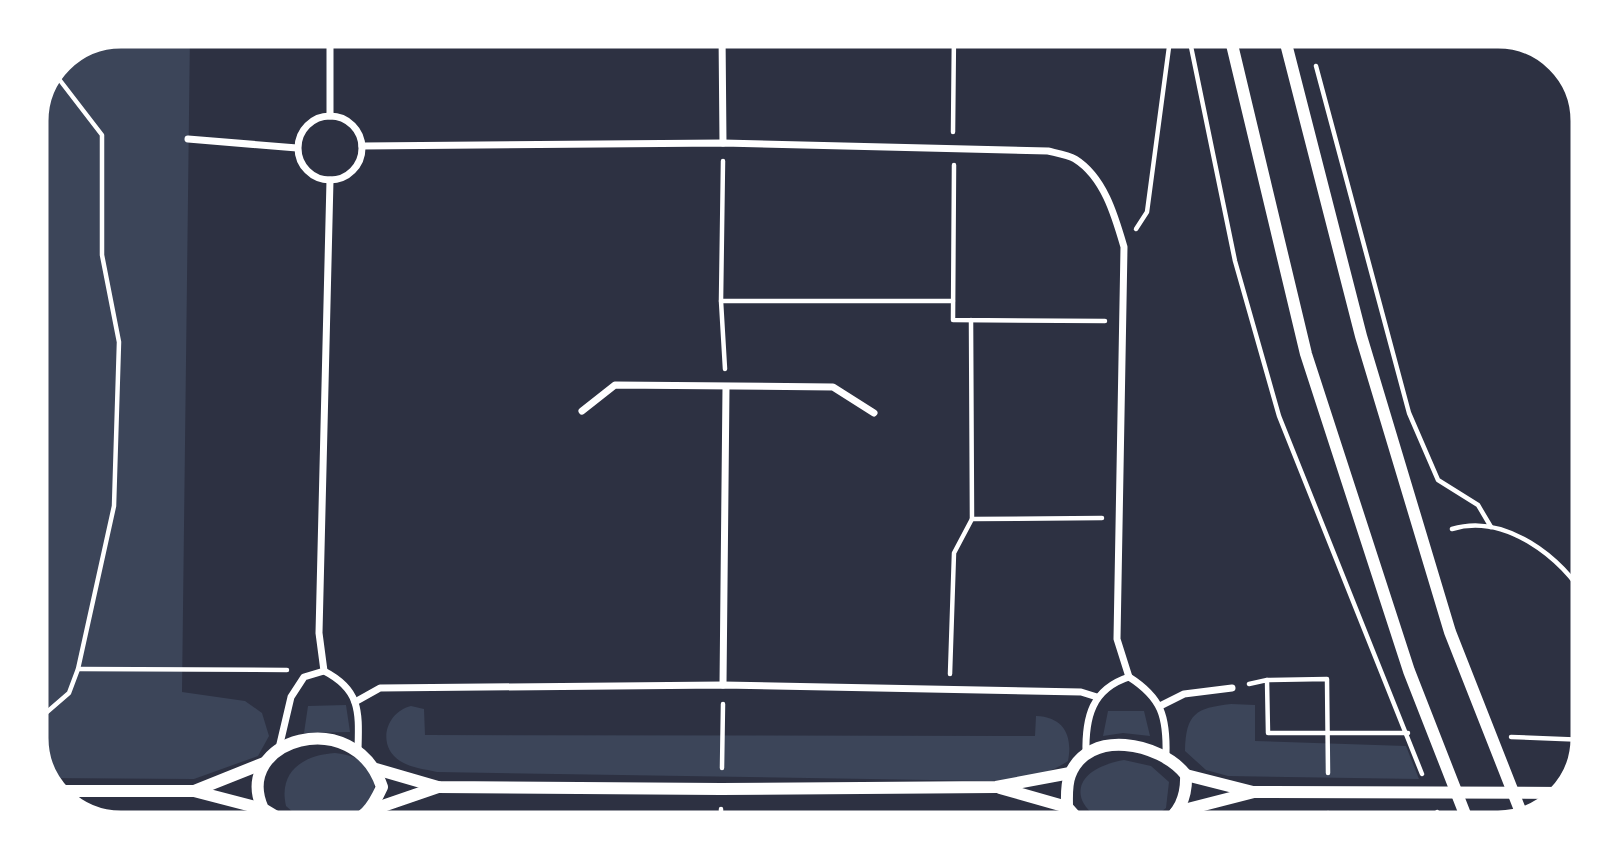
<svg xmlns="http://www.w3.org/2000/svg" width="1619" height="859" viewBox="0 0 1619 859" font-family="'PT Sans',sans-serif">
<style>
.green{fill:#3c4559}
.lines{fill:none;stroke-linecap:round;stroke-linejoin:round}
.path{stroke:#fff;stroke-width:4.5}
.minor{stroke:#fff;stroke-width:7}
.tertiary{stroke:#fff;stroke-width:12}
.rim{fill:none;stroke:#fff;stroke-width:9}
</style>
<rect width="100%" height="100%" fill="#2d3142"/>
<g class="green">
<polygon points="121,32 190,32 182,692 245,701 262,713 269,736 258,756 194,779 43,778 32,744 32,115 58,57"/>
<path d="M1231,704l24,1v36l151,5 13,33 -191,-3 -22,-6 -21,-19c1,-37 10,-43 46,-47z"/>
<polygon points="346,705 350,732 304,733 308,706"/>
<path d="M411,706l13,3 1,26 610,1 1,-20c28,1 37,20 32,45 -23,16 -49,17 -76,20l-555,-9c-13,-3 -26,-4 -37,-11 -24,-16 -14,-49 11,-55z"/>
<polygon points="1108,711 1144,711 1150,736 1123,733 1103,736"/>
<path d="M335,753c37,5 45,17 36,53 -33,21 -53,29 -85,0 -8,-35 18,-51 49,-53z"/>
<path d="M1124,760l27,6 18,16 -3,26c-59,51 -135,-31 -42,-48z"/>
<polygon points="1429,812 1435,827 1194,827 1210,817 1228,813"/>
<polygon points="216,815 251,823 254,827 121,827 79,816"/>
<polygon points="413,815 1023,815 1057,827 390,827"/>
</g>
<g class="lines">
<g class="path">
<polyline points="1188,32 1235,261 1279,416 1422,774"/>
<polyline points="1316,66 1409,413 1438,480 1478,505 1491,527"/>
<polyline points="953,132 954,32"/>
<polyline points="723,161 721,301 725,369"/>
<polyline points="954,165 953,320 1105,321"/>
<polyline points="1136,229 1147,212 1171,32"/>
<polyline points="721,301 953,301"/>
<polyline points="971,320 972,519 1102,518"/>
<path d="M1452,529c52,-16 111,28 135,72"/>
<polyline points="78,669 287,670"/>
<polyline points="950,674 954,553 972,519"/>
<polyline points="1267,680 1327,679 1328,773"/>
<polyline points="1249,684 1267,680 1268,733 1408,733"/>
<polyline points="32,725 69,693 78,669 114,506 119,342 102,255 102,135 52,70"/>
<polyline points="1511,737 1587,740"/>
<polyline points="722,768 723,704"/>
<polyline points="1437,812 1443,827"/>
<polyline points="721,827 721,809"/>
<polyline points="1328,827 1328,813"/>
</g>
<g class="minor">
<polyline points="722,32 723,143"/>
<polyline points="330,116 330,32"/>
<circle cx="330" cy="148" r="32"/>
<polyline points="188,139 297,148"/>
<path d="M362,146l361,-3 325,8c8,2 20,4 27,8 29,18 40,57 49,88l-7,392 12,38"/>
<polyline points="582,411 615,385 833,387 874,413"/>
<polyline points="324,671 319,633 330,180"/>
<polyline points="723,685 726,387"/>
<polyline points="355,702 380,688 723,685 1081,692 1097,697"/>
<polyline points="1160,706 1184,694 1232,688"/>
<path d="M279,748l12,-51 13,-20 20,-6c37,19 35,41 34,79"/>
<path d="M1086,754c-1,-37 6,-65 43,-77 33,21 38,40 37,78"/>
</g>
<g class="tertiary">
<polyline points="1229,32 1306,354 1409,671 1470,827"/>
<polyline points="1283,32 1361,336 1450,632 1524,820"/>
<polyline points="376,769 438,787 721,789 996,787 1070,773"/>
<polyline points="1186,775 1253,792"/>
<polyline points="1000,788 1067,807"/>
<polyline points="50,791 194,791 263,809"/>
<polyline points="194,791 264,763"/>
<polyline points="371,810 438,787"/>
<polyline points="1176,812 1254,792 1565,793"/>
<path d="M293,827l-30,-18c-32,-69 91,-106 119,-22 -10,22 -18,32 -41,40"/>
<path d="M1085,827l-18,-20c0,-11 -1,-22 3,-32 18,-47 90,-33 116,0 1,23 -7,38 -25,52"/>
</g>
</g>
<path d="M0 0H1619V859H0ZM121 44H1498A77 77 0 0 1 1575 121V738A77 77 0 0 1 1498 815H121A77 77 0 0 1 44 738V121A77 77 0 0 1 121 44Z" fill="#fff" fill-rule="evenodd"/>
<path class="rim" d="M121 44H1498A77 77 0 0 1 1575 121V738A77 77 0 0 1 1498 815H121A77 77 0 0 1 44 738V121A77 77 0 0 1 121 44Z"/>
</svg>
